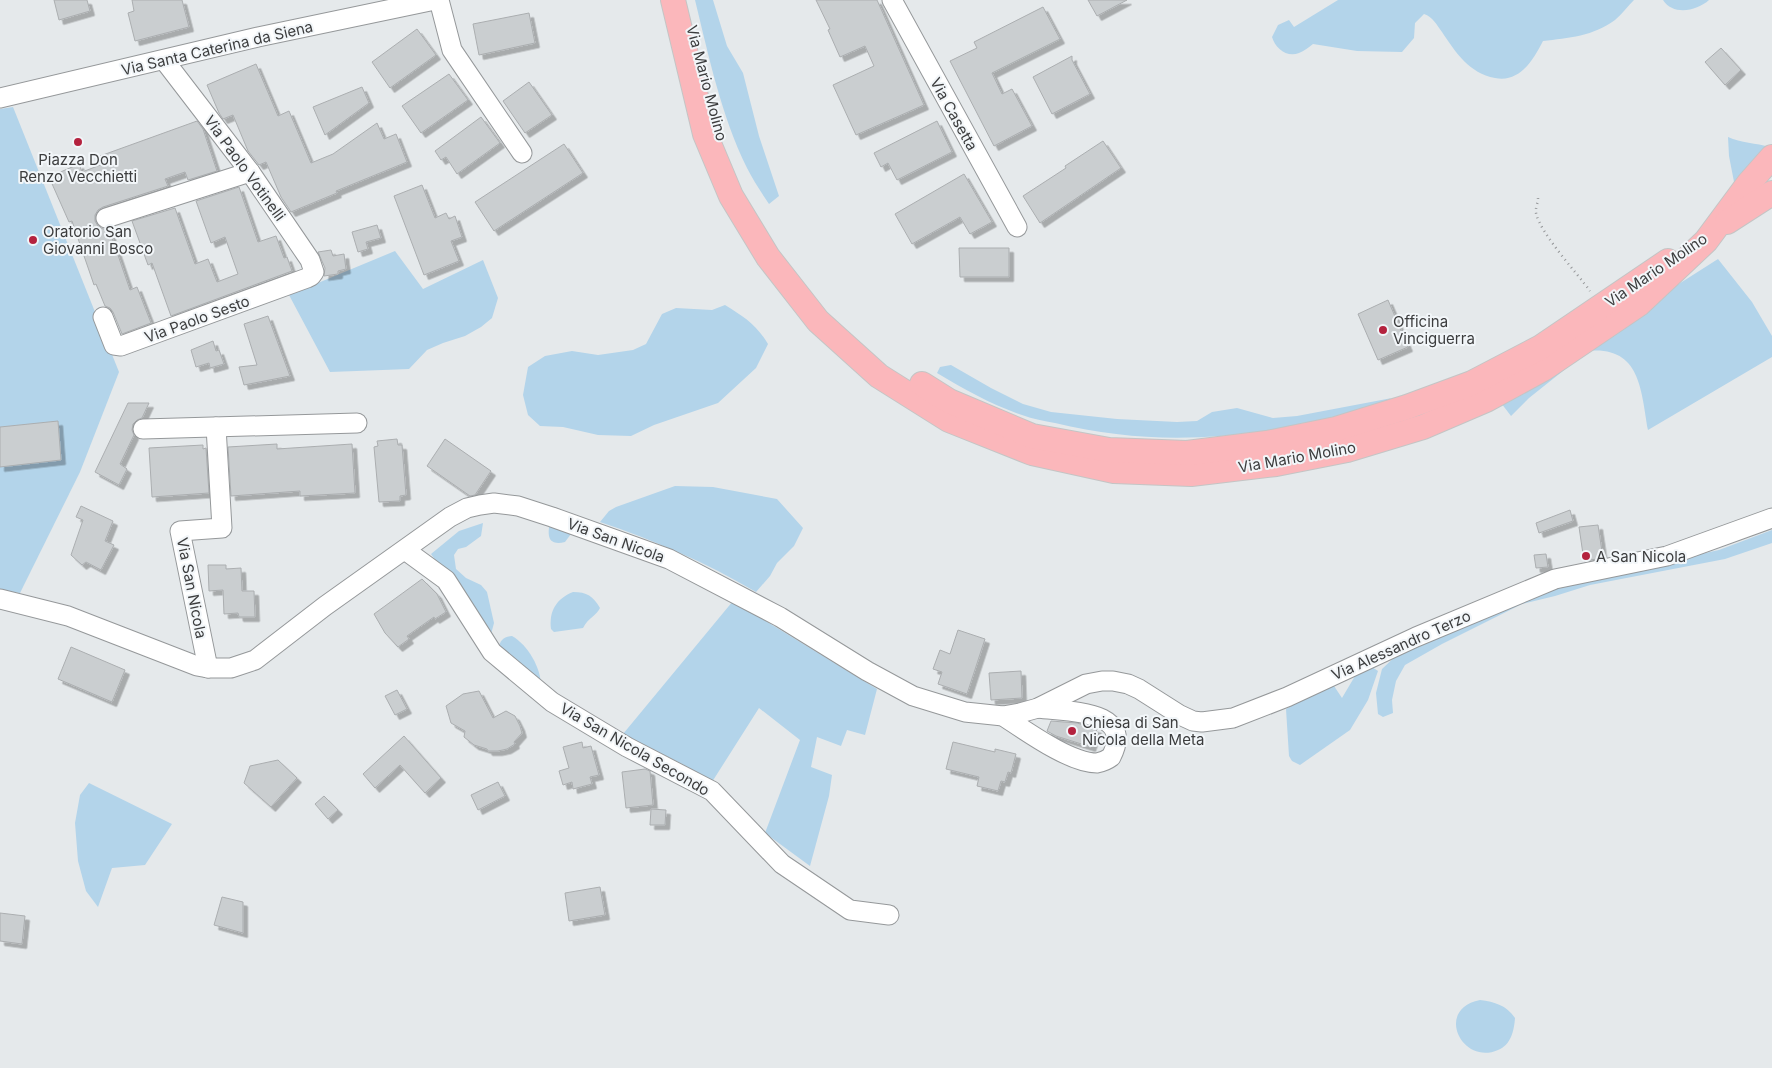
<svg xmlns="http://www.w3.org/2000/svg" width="1772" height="1068" viewBox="0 0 1772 1068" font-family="Inter,sans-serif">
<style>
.green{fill:#b3d4ea}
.building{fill:#caced0;stroke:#abaeb0;filter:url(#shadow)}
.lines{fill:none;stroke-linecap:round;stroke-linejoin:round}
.minor-casing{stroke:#95989a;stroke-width:21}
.major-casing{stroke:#c4c5c5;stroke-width:26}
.path{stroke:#96989a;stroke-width:2.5;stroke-dasharray:1 4;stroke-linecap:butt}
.minor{stroke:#fff;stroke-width:19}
.major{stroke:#fbb7bb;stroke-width:24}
.poi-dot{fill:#b4223e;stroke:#f2f6f9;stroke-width:2}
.labels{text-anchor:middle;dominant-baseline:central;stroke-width:4;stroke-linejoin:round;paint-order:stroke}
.street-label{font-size:15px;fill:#3c3d3e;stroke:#f2f6f9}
.poi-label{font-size:15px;fill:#3c3d3e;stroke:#f2f6f9;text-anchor:start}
</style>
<defs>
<filter id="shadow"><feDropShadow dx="4.5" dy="4.5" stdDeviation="0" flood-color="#0004"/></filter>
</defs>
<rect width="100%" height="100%" fill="#e5e9eb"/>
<g class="green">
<path d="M695,0h18l14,46 16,27 16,63 20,60 -10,8c-8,-12 -16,-24 -22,-36 -26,-53 -38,-111 -52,-168z"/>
<path d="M1338,0h296c-6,6 -12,14 -19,20 -21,16 -47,18 -72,21 -10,19 -23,42 -48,37 -26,-5 -39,-25 -53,-46 -6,-8 -9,-15 -18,-18l-9,9 -1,15 -12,14 -45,-1 -44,-7c-4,3 -9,7 -14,9 -12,5 -24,-5 -27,-16l6,-12 11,-5 5,7z"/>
<path d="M1663,0h46c-12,11 -36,16 -46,0z"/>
<polygon points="13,107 119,372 80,472 20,593 0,590 0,109"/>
<path d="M1728,137c13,6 28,6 42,10l-35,40 -6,-31z"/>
<polygon points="395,251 423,289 483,260 498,298 492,318 481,327 465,336 443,343 427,350 409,369 330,372 289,295"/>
<path d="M1718,259l34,43 20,34v21l-124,73c-7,-39 -7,-84 -60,-79l-59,47 -18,18 -13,-17z"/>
<path d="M725,305c19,12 31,19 43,39l-12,24 -38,35 -64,22 -23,11 -33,-1 -35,-8 -23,-1 -12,-11 -5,-20 5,-28 17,-11 27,-5 26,4 35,-5 13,-6 16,-30 14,-6 36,2z"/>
<path d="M951,365l40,23 32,16 28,8 66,7 60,3 20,-1 15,-9 25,-4 36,10 24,-2 95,-18c-27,12 -55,18 -84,25 -86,18 -167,21 -253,0 -11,-2 -22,-4 -33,-8 -30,-10 -58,-26 -85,-42l3,-6z"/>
<path d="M675,486l38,1 64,12 26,29 -9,18 -17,17 -7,13 -14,16c-49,-29 -102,-52 -156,-70l9,-11 7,-4z"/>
<path d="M550,522l24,8 -9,12c-17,4 -18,-6 -15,-20z"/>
<polygon points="483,523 481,536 466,547 458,549 454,555 456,569 466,578 481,585 487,592 494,623 490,638 431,554 459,531"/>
<polygon points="1772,530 1772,543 1725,559 1590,585 1555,596 1522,604 1442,644 1405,665 1396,681 1392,700 1393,713 1383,717 1378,714 1376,693 1382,669 1401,651 1559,585 1719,550"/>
<path d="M573,592c14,0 20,4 27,16 -4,8 -11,9 -17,20l-29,4 -3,-3c-2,-18 5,-30 22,-37z"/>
<polygon points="733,601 877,689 865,735 847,730 841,746 817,737 811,767 832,775 829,796 810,866 765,833 800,740 759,708 712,782 684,765 623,734"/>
<path d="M512,636c16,9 29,32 29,50l-43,-38c3,-8 5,-11 14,-12z"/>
<polygon points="1372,667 1378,671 1368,700 1350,730 1300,765 1292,761 1289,756 1286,709 1329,684 1334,686 1342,698 1358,671"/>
<polygon points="89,783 172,824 145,865 112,868 98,907 86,891 78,861 75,823 80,795"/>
<path d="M1480,1000c15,2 26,5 35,18 -1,13 -4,27 -17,32 -36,16 -64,-41 -18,-50z"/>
</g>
<g class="building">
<polygon points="54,0 87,0 90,11 59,20"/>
<polygon points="132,0 182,0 189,27 135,41 128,13 134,11"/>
<polygon points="816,0 877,0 924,105 856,135 833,85 874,66 865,46 840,57 828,30 830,29"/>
<polygon points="1088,0 1127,0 1097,16"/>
<polygon points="1043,7 1060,39 992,73 1002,94 1012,89 1032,126 994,146 950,61 977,48 974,42"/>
<polygon points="529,13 535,43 479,55 473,24"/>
<polygon points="417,29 436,55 390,88 372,62"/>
<polygon points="1721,48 1741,70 1725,85 1705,62"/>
<polygon points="1072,56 1072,60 1090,94 1052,114 1033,77"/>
<polygon points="256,64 278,116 289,111 311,163 333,154 377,123 384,139 396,134 407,162 336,191 337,193 291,212 281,197 266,162 259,165 248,151 233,115 223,119 219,113 207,85"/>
<polygon points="449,74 468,100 421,133 402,106"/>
<polygon points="529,82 552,115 525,133 503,101"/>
<polygon points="362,87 369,103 325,135 313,107"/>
<polygon points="481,117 500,143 457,174 446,157 441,160 435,151"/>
<polygon points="197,121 203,129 217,171 188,180 185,172 165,179 168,186 103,207 98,210 95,215 95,221 98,226 103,229 109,229 130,290 137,287 151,323 122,334 113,312 110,308 105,306 96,284 94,285 72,221 69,222 49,177 79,164 82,172 103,164 100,156"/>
<polygon points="937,121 952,152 897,180 888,163 881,167 874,153"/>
<polygon points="1103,141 1121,168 1040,223 1023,196 1066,168 1065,166"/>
<polygon points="564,144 583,173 494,231 475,202"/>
<polygon points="964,174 992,222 970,234 960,217 912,244 895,214"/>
<polygon points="422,185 435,218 446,213 449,219 455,216 462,237 451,241 459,261 424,275 394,196"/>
<polygon points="239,187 258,242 276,236 284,258 287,257 292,271 171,316 152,263 148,265 132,221 175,208 195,264 208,259 217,282 238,274 225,237 211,243 196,201"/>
<polygon points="377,225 381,238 366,242 368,249 358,252 352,232"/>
<polygon points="959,248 1009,248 1009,277 960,277"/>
<polygon points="331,250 333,256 344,254 346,269 338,271 338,274 324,276 325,268 318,252"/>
<polygon points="1388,300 1408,347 1378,360 1358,314"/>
<polygon points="268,316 290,376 244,385 239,367 257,365 244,324"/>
<polygon points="213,341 216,351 219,350 224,364 210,368 209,363 196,367 191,350"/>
<polygon points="128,403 149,403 142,418 137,420 133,424 132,430 134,435 120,464 127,469 119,485 95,472"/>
<polygon points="58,421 61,460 0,467 0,427"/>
<polygon points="397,439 398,445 402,445 406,495 400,496 400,501 379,502 374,447 378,446 377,441"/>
<polygon points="445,439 491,471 475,495 470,496 427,466"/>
<polygon points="277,444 277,449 352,444 355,493 300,496 300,491 231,496 228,447"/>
<polygon points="203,445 203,449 206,448 209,493 152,497 149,448"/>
<polygon points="81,506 113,521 105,541 114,545 101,570 86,562 82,565 71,555 83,520 76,517"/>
<polygon points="1570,510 1573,521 1539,533 1536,523"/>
<polygon points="1598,525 1603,558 1584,561 1579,527"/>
<polygon points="1546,554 1548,567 1536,568 1534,555"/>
<polygon points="208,565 226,565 226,569 241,568 242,591 254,591 255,617 239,617 238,613 224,614 223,590 209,591"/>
<polygon points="422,579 437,594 446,612 435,619 434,617 407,636 409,639 398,647 385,633 374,614"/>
<polygon points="958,630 985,639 967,694 938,684 942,672 933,669 940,650 950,654"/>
<polygon points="71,647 125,670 112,702 58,679"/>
<polygon points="1021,671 1022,698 991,700 989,673"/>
<polygon points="397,690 407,709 395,715 385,696"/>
<polygon points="479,691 493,718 506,711 515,716 520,726 522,733 514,742 515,744 507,749 498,751 488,751 487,749 474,745 464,737 465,731 451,723 446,706 463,694"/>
<polygon points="1051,721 1077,723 1097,729 1091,747 1056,736 1047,731"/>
<polygon points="404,736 441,778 425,793 400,765 375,788 363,774"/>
<polygon points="582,742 583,748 591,746 599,775 590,777 592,784 573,789 572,782 563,785 559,771 569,768 563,747"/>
<polygon points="953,742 995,752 995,749 1016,754 1011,773 1008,772 1005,782 1001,781 998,791 977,786 979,777 946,769"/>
<polygon points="278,760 297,778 271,807 244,783 250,766"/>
<polygon points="645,769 650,771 653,805 626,808 622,772"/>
<polygon points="498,782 505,796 478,810 471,795"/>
<polygon points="324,796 338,810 328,819 315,804"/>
<polygon points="651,809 666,810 665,825 650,825"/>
<polygon points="600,887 605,915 569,921 565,893"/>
<polygon points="222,897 243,902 243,933 214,925"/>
<polygon points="0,913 25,916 22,944 0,941"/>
</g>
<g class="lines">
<defs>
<g id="minor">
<polyline points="439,0 452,50 522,153"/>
<polyline points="892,0 1017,227"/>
<polyline points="0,98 258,37 435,0"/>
<polyline points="106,218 250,172"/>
<polyline points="103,317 114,345 121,346 307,278 311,276 314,272 310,260 250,172 164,60"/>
<polyline points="143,429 357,423"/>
<polyline points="405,550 446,580 492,652 552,702 627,747 712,791 782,864 850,910 889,915"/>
<polyline points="0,599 68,616 197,666 208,668 231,668 255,660 325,606 450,517 467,508 480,505 494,503 518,506 552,517 669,559 780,617 867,671 913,696 965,712 1003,716 1020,713 1038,708 1086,684 1102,681 1113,681 1128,684 1139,689 1180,715 1193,721 1202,722 1233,718 1287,697 1416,637 1555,579 1667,556 1772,518"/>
<polyline points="208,668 180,531 222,528 216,427"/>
<path d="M1003,716c23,15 67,47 94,47 5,-1 10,-3 14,-6 25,-48 -43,-45 -73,-49"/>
</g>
<g id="major">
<polyline points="673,0 705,134 731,196 768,257 818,321 879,376 949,420 1032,453 1114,471 1191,474 1276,464 1347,450 1423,427 1486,400 1543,369 1639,304 1706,241 1749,183 1772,157"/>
<polyline points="1727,222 1772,193"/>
<polyline points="922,384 949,401 1032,436 1109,450 1187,453 1267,443 1336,429 1407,407 1472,383 1541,347 1668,261"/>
</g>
</defs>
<use href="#minor" class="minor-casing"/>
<use href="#major" class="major-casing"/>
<path class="path" d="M1538,198c0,5 -3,11 -2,15 4,20 41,60 54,78"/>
<use href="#minor" class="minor"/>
<use href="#major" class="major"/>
</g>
<g class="poi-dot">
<circle cx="78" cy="142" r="5"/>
<circle cx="33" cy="240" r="5"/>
<circle cx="1383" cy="330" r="5"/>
<circle cx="1586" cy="556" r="5"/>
<circle cx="1072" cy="731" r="5"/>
</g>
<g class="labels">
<g class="street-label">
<text transform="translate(217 48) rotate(-13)">Via Santa Caterina da Siena</text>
<text transform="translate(707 83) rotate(75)">Via Mario Molino</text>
<text transform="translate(954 114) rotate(61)">Via Casetta</text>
<text transform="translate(245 168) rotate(54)">Via Paolo Votinelli</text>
<text transform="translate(1656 270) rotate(-34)">Via Mario Molino</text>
<text transform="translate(197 319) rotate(-20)">Via Paolo Sesto</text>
<text transform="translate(1297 457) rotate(-10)">Via Mario Molino</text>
<text transform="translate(616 540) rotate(20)">Via San Nicola</text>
<text transform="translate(192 588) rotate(79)">Via San Nicola</text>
<text transform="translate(1401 645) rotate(-24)">Via Alessandro Terzo</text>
<text transform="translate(635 749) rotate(30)">Via San Nicola Secondo</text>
</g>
<g class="poi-label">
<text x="78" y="159" text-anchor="middle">Piazza Don<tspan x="78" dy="17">Renzo Vecchietti</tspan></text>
<text x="43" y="231">Oratorio San<tspan x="43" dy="17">Giovanni Bosco</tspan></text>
<text x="1393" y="321">Officina<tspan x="1393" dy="17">Vinciguerra</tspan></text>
<text x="1596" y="556">A San Nicola</text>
<text x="1082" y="722">Chiesa di San<tspan x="1082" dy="17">Nicola della Meta</tspan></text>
</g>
</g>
</svg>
